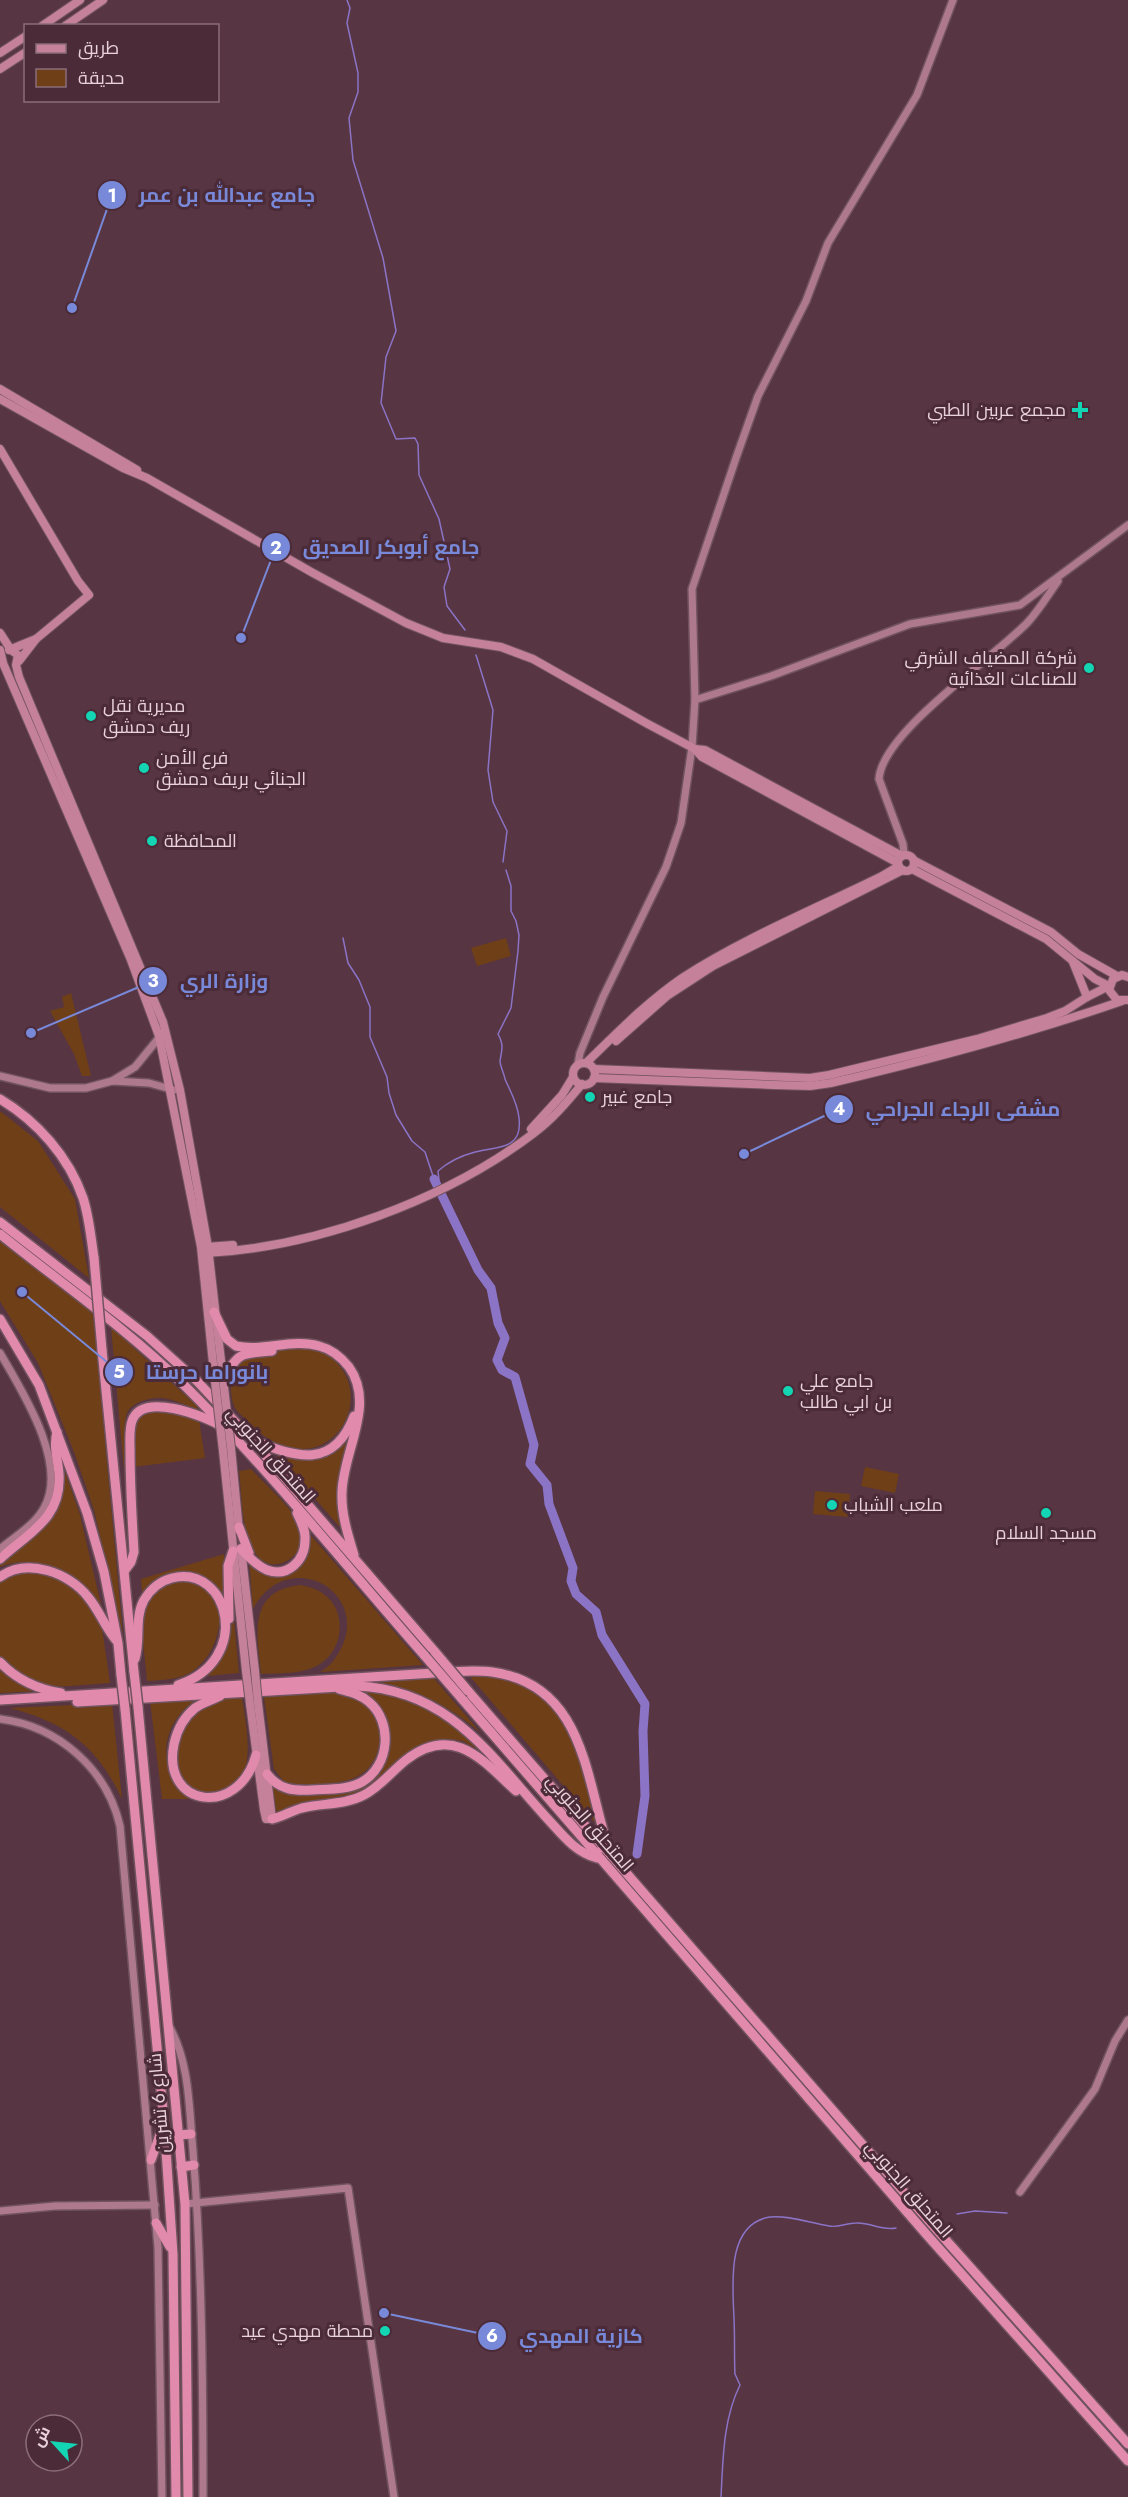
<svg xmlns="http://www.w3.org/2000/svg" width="1128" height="2497" viewBox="0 0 1128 2497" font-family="Jost,Cairo,sans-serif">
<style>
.green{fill:#6f3f18}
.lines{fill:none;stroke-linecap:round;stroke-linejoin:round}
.stream{stroke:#8b73c6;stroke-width:1.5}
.river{stroke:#8b73c6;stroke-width:9}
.secondary-casing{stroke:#70535e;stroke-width:10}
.primary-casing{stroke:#70535e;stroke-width:10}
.highway-casing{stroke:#70535e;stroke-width:12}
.secondary{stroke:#af798d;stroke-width:7}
.primary{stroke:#c5809a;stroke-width:8}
.highway{stroke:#e28aac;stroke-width:9}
.primary-bridge-casing{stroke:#70535e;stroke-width:10;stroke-linecap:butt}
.highway-bridge-casing{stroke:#70535e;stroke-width:12;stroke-linecap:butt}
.primary-bridge{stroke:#c5809a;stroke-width:8}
.highway-bridge{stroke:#e28aac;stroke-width:9}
.poi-dot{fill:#14d5b3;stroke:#4c2b38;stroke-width:2}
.labels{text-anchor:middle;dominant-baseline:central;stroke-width:6;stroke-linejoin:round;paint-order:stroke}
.poi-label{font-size:18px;fill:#e9d2da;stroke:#4c2b38;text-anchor:start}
.street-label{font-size:18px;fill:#e9d2da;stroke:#4c2b38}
.leader{fill:none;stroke:#7989d9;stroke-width:2}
.callout-dot{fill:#7989d9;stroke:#4c2b38;stroke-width:2}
.mark-label{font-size:18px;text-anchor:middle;font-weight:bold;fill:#fff}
.callout-label{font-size:20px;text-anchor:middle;font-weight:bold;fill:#7989d9;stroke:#4c2b38;stroke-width:6;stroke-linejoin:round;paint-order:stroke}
</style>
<rect width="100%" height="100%" fill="#573542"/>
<g class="green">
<polygon points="506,938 511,956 477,966 471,948"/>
<polygon points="71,993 91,1076 82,1076 74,1054 50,1011 64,1007 62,997"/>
<polygon points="0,1111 38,1141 75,1199 89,1278 0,1207"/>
<polygon points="0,1239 93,1313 123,1635 94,1510 74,1452 38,1363 0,1301"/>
<path d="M111,1327l86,79 1,4c-11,-4 -24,-11 -36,-12 -11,-1 -28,4 -34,13 -8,14 -1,83 0,103z"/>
<path d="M307,1347c17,4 31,13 39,29 15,31 -7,73 -44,73 -21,0 -38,-11 -52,-25 -5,-6 -16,-14 -17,-21 -3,-11 -2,-25 -3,-37l19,-14z"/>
<polygon points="152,1407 199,1420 205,1458 133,1467 134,1421"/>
<path d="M351,1425c-11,39 -17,67 -7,107l-73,-84 19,6 36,-4z"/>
<path d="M62,1463l18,52 23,98c-7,-9 -13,-19 -20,-27 -20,-22 -57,-30 -83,-19v-8l51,-45z"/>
<polygon points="865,1467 899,1474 895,1493 861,1486"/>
<path d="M251,1469c14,15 36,34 47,52 19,31 -28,63 -45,28 -12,-22 -11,-53 -14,-78z"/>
<polygon points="815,1491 850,1494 848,1517 813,1514"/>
<path d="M308,1532l115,133 -103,7c11,-6 18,-16 23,-28 23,-56 -57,-97 -90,-35l-4,-51 20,14 29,-10z"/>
<path d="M224,1554l1,51c-4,-7 -7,-16 -12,-21 -22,-19 -55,-15 -71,9l-1,-14z"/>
<path d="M14,1570l39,5 25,16 19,26 5,11 8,55c-51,3 -69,12 -110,-25v-81z"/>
<path d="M171,1579c7,1 17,0 24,2 38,16 27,70 -2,90 -14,9 -30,9 -46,10l-7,-69 12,-21z"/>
<path d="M300,1585c10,2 18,4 26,11 21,17 17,54 -6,68 -18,11 -39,9 -59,10 -4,-40 -14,-83 39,-89z"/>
<polygon points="231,1589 239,1673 196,1677 225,1645 230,1627"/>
<polygon points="0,1669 16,1682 39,1691 0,1693"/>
<path d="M467,1673c99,8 110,67 129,151z"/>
<path d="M431,1675l50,58c-34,-29 -70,-47 -115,-53z"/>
<path d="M355,1689l45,7 45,20 37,36 -19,-11 -15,-2 -21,4 -18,9 -40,35 -13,7 -65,11 -14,9 -5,-29 72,4 38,-24c0,-36 10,-58 -27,-76z"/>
<path d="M339,1692c7,2 16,4 22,8 26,19 25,65 -7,78 -20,8 -48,7 -69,5l-11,-14 -10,-72z"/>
<path d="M199,1698c-39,23 -46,74 -6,101h-31l-12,-98z"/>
<path d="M242,1698c4,29 19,89 -25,95 -11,2 -23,1 -30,-8 -10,-11 -10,-20 -9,-34 0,-22 1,-29 21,-42 4,-3 10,-8 15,-9 8,-3 20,-1 28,-2z"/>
<path d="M112,1703l10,96c-25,-53 -56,-76 -112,-91z"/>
</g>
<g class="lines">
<g class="stream">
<polyline points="347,0 350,8 347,23 358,73 358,92 349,118 353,160 383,258 396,331 386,357 381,403 396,439 415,438 418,444 419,475 439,519 450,569 444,587 447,606 465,630"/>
<polyline points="476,655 493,710 488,770 493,802 507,831 503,862"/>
<polyline points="343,938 348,963 359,980 370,1007 370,1037 387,1077 389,1093 396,1115 412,1141 425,1152 434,1179"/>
<path d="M436,1184l3,-4 -1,-9c11,-10 22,-15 37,-19 21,-6 48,-1 44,-34 -1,-14 -9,-27 -14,-39 -1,-6 -5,-13 -5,-18 2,-12 4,-16 -2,-27l13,-26 7,-57 1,-16 -3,-14 -5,-10v-25l-5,-16"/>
<polyline points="957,2214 975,2211 1007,2213"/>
<path d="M721,2497c2,-37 2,-78 19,-112l-5,-11c-1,-18 0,-36 -1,-55 -1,-32 -9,-95 36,-102 18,-2 40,6 59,9 8,2 18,-3 27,-3 14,-1 25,8 40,5"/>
</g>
<polyline class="river" points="434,1179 478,1270 491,1288 498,1323 505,1338 497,1360 502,1370 515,1377 534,1445 530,1464 547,1485 549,1504 573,1568 571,1581 576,1594 596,1612 602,1635 645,1704 643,1731 645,1796 637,1854"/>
<defs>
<g id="secondary">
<polyline points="695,700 771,676 910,624 1020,605 1128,525"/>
<path d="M904,855l-1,-11 -24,-65c3,-47 115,-121 149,-157 11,-12 20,-27 30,-41"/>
<polyline points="578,1064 580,1053 603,997 666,867 681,823 692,747 695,700 692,589 736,458 758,396 806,301 828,243 917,95 953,0"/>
<polyline points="0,1076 50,1088 86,1088 112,1081 149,1083 174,1090"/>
<polyline points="112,1081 135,1067 162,1034"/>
<path d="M0,1353c22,38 69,111 44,155 -10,18 -29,28 -44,41"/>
<path d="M0,1719c58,7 107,50 120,107l38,422 4,249"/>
<path d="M169,2026c21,37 20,83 24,125 9,115 10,230 10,346"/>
<polyline points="1020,2192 1095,2089 1115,2041 1128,2020"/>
<polyline points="185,2204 348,2188 394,2497"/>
<polyline points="0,2211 55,2206 155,2205"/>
</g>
<g id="primary">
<polyline points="42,26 80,0"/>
<polyline points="65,26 103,0"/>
<polyline points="0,53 26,36"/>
<polyline points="0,69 26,52"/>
<polyline points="0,389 137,470"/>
<polyline points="0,399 123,468 147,478 313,573 406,623 443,638 501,647 533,659 646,723 695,749"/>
<polyline points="0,449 78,581 89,595 36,639"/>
<polyline points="0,633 11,650 18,655 16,665 19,677 163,1022 180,1090 208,1247 223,1378"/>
<polyline points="0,650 3,663 131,960 159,1036 201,1247 214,1373"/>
<polyline points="9,650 36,639 19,661"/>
<circle cx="906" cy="863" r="8"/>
<polyline points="915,861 1051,932 1078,954 1117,976"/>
<polyline points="898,863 702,757 695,749 705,750 902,856"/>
<polyline points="912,869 1046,939 1095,979 1109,986"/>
<polyline points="1073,962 1087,997"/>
<polyline points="1128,977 1122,975 1113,979 1109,990 1117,1000 1128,1000"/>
<polyline points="616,1041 667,996 713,966 903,870"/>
<path d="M586,1063c31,-30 61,-61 96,-85 62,-40 133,-69 200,-102l17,-10"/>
<circle cx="584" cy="1074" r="11"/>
<polyline points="594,1069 810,1078 829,1075 977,1039 1047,1018 1065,1011 1087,997 1109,986"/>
<path d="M594,1078l180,7 36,1 21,-3c98,-23 196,-49 291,-82"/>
<polyline points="531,1129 562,1095 573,1077"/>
<polyline points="206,1247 233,1245"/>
<path d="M206,1253c111,-6 240,-53 328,-120 18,-13 33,-31 48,-49"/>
<polyline points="231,1448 239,1530"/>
<polyline points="223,1451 246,1671"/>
<polyline points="241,1548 255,1671"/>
<polyline points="258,1703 272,1819"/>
<polyline points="250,1704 264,1810 266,1819 272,1819"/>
</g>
<g id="highway">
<path d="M0,1099c37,22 69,58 83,99 6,18 8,40 11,60"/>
<polyline points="0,1222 147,1336 197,1381 252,1440 435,1652"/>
<path d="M0,1234c61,49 127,95 183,150 86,85 162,181 242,272"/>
<path d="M214,1312l13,27 9,7c27,6 56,-8 83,0 12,3 22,11 30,21 27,38 -6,84 -7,125 -1,22 6,43 12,63"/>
<polyline points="0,1319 39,1385 87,1513 104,1572 118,1643 121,1675"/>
<polyline points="102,1350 134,1672"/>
<path d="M223,1378c17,-27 18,-24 49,-27"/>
<path d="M255,1441c42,17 79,28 99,-25"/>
<polyline points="239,1527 249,1553"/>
<path d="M241,1549c8,8 16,17 26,21 21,8 38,-10 38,-30 1,-10 -4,-18 -8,-27"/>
<path d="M0,1559c28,-26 62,-40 59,-85 -1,-15 -6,-27 -2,-42"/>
<path d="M125,1570l6,-8 3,-10c-2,-34 -4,-69 -4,-103 0,-8 -1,-20 2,-28 10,-30 72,-5 89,5"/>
<path d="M0,1577c27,-20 70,-4 88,20 11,13 17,30 28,43"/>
<polyline points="229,1619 228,1566 233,1551"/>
<path d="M135,1659c6,-19 -1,-41 9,-59 6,-10 16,-19 28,-22 58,-14 81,83 6,107"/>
<path d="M0,1662c17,18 37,27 61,31"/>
<polyline points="468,1691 936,2229 1128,2444"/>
<path d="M220,1696c-8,4 -18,7 -25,12 -11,9 -18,22 -21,36 -13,64 65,74 82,11"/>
<path d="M0,1700l418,-26c24,-1 50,-5 74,-2 88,12 93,97 113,165l-3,11"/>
<polyline points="463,1700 927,2235 1128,2461"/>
<path d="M77,1702l280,-16c92,4 132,68 188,130 16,17 29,36 52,42"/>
<polyline points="138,1707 185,2204 188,2497"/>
<polyline points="125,1709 164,2121 173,2254 176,2497"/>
<path d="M267,1774c12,16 27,17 45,16 17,-1 36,0 50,-8 28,-16 31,-60 7,-80 -9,-8 -19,-10 -30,-13"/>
<path d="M272,1819c10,-2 19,-8 30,-11 21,-5 43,-3 62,-13 17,-9 28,-24 42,-35 48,-37 77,1 110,31"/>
<polyline points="178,2135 191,2134"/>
<polyline points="151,2160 162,2129"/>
<polyline points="181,2167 194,2165"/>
<polyline points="156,2223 170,2247"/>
</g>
</defs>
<use href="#secondary" class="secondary-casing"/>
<use href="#primary" class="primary-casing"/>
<use href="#highway" class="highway-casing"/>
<use href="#secondary" class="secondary"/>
<use href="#primary" class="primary"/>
<use href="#highway" class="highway"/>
<defs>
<g id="primary-bridge">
<polyline points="214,1373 223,1451"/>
<polyline points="223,1378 231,1448"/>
<polyline points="246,1671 250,1704"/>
<polyline points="255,1671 258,1703"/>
</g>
<g id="highway-bridge">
<polyline points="94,1258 102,1350"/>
<polyline points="435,1652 468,1691"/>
<polyline points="425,1656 463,1700"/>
<polyline points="134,1672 138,1707"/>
<polyline points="121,1675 125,1709"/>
</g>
</defs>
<use href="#primary-bridge" class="primary-bridge-casing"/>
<use href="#highway-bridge" class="highway-bridge-casing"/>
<use href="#primary-bridge" class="primary-bridge"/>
<use href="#highway-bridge" class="highway-bridge"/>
</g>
<g class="poi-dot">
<path d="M1077 401h6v6h6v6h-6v6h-6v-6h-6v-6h6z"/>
<circle cx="1089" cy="668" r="6"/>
<circle cx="91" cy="716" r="6"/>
<circle cx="144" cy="768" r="6"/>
<circle cx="152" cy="841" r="6"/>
<circle cx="590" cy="1097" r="6"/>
<circle cx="788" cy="1391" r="6"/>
<circle cx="832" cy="1505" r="6"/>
<circle cx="1046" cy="1513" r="6"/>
<circle cx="385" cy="2331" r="6"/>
</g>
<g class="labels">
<g class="poi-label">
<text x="1066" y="410" text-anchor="end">مجمع عربين الطبي</text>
<text x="1077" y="658" text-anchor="end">شركة المضياف الشرقي<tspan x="1077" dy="21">للصناعات الغذائية</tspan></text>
<text x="103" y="706">مديرية نقل<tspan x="103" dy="21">ريف دمشق</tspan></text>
<text x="156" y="758">فرع الأمن<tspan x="156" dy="21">الجنائي بريف دمشق</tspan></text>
<text x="164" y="841">المحافظة</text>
<text x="602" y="1097">جامع غبير</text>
<text x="800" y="1381">جامع علي<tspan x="800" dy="21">بن ابي طالب</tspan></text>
<text x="844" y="1505">ملعب الشباب</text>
<text x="1046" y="1533" text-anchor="middle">مسجد السلام</text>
<text x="373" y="2331" text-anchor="end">محطة مهدي عيد</text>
</g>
<g class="street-label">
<text transform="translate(271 1455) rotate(48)">المتحلق الجنوبي</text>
<text transform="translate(590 1823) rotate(49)">المتحلق الجنوبي</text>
<text transform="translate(159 2103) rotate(-95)">شارع 6 تشرين</text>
<text transform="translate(909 2189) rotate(49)">المتحلق الجنوبي</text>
</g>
</g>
<path class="leader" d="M72 308L112 195M241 638L276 547M31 1033L153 981M744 1154L839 1109M22 1292L119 1372M384 2313L492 2336"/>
<g class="callout-dot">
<circle cx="72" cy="308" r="6"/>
<circle cx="241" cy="638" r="6"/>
<circle cx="31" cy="1033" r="6"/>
<circle cx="744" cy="1154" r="6"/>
<circle cx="22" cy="1292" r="6"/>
<circle cx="384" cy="2313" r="6"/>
<circle cx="112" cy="195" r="15"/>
<circle cx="276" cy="547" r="15"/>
<circle cx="153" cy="981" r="15"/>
<circle cx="839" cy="1109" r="15"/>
<circle cx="119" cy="1372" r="15"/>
<circle cx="492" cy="2336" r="15"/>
</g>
<g class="mark-label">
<text x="112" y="202">1</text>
<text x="276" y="554">2</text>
<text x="153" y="987">3</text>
<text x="839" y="1115">4</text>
<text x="119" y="1378">5</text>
<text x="492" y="2342">6</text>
</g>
<g class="callout-label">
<text x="227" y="202">جامع عبدالله بن عمر</text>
<text x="391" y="554">جامع أبوبكر الصديق</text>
<text x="224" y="988">وزارة الري</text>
<text x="963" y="1116">مشفى الرجاء الجراحي</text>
<text x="207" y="1379">بانوراما حرستا</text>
<text x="581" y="2343">كازية المهدي</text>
</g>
<rect x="24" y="24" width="195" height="78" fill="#4c2b38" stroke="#8b6e79" stroke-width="1.5"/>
<rect x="36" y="44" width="30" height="9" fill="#c5809a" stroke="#8b6e79" stroke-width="1.5"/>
<text x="78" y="54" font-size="18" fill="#e9d2da">طريق</text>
<rect x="36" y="69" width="30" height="18" fill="#6f3f18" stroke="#8b6e79" stroke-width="1.5"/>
<text x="78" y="84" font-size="18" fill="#e9d2da">حديقة</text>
<g transform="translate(54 2443) rotate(297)"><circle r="28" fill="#4c2b38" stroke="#8b6e79" stroke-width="1.5"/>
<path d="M0-4.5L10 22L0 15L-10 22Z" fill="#14d5b3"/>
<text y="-9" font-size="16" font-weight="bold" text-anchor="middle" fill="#e9d2da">ش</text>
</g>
</svg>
